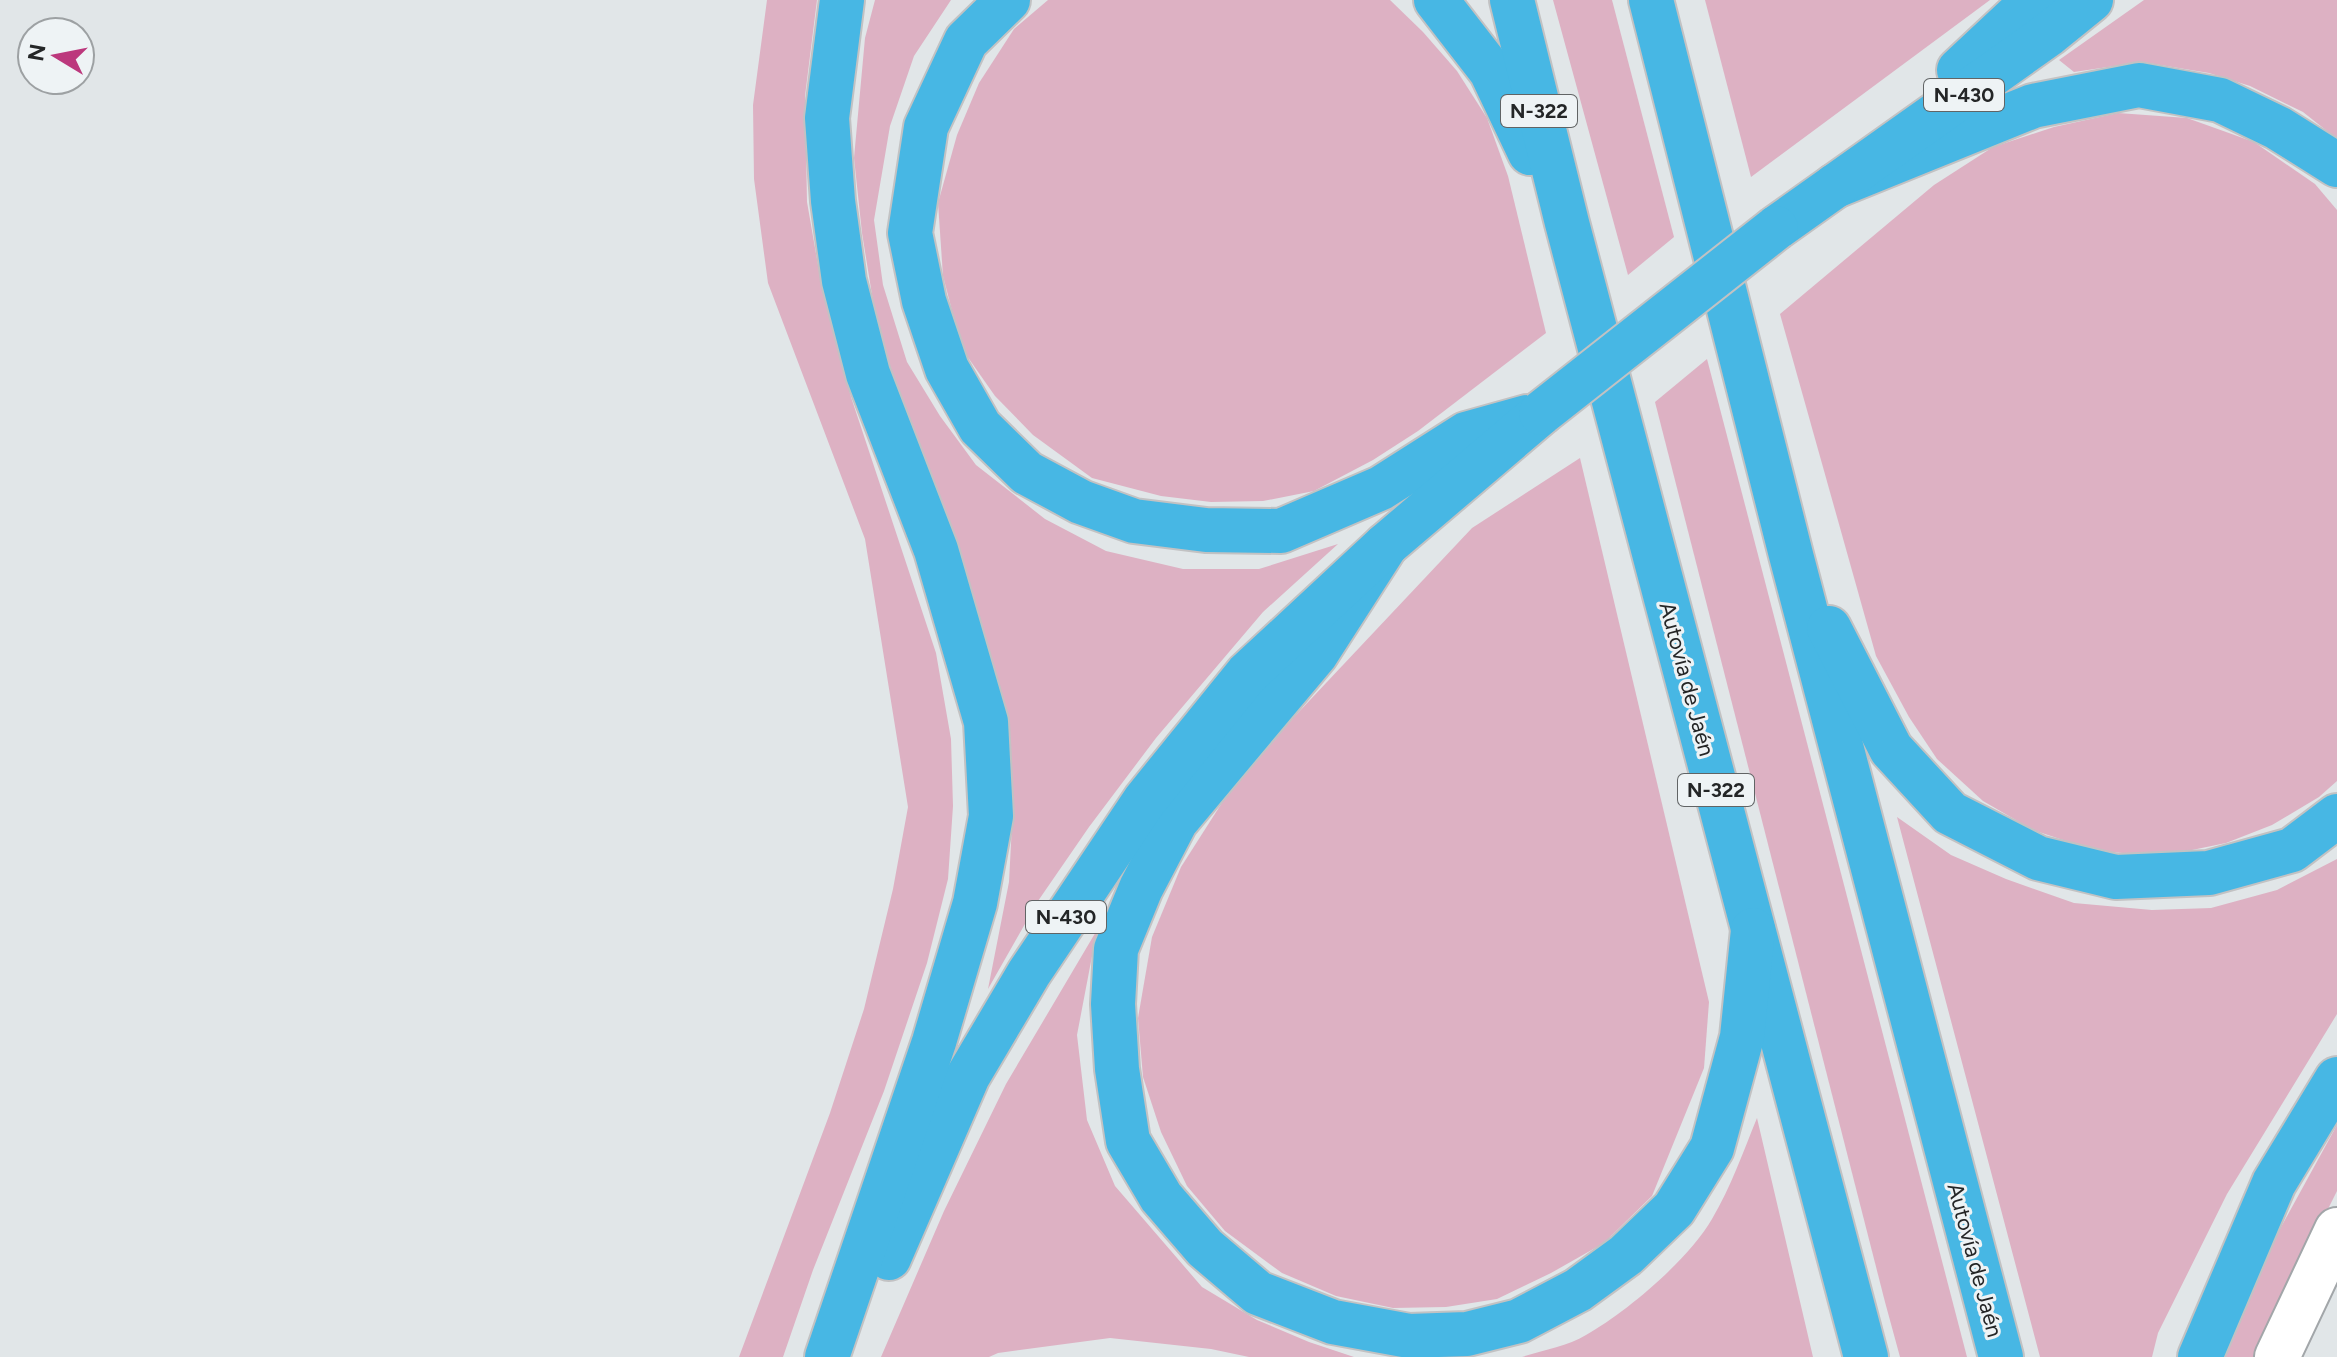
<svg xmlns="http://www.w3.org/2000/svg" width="2337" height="1357" viewBox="0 0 2337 1357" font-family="Figtree,sans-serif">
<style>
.green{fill:#ddb1c3}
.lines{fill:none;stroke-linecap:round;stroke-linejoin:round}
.street-casing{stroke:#a2a6a9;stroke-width:48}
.highway-casing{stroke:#c2c2c3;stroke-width:48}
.street{stroke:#fff;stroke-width:44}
.highway{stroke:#47b7e4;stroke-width:44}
.highway-bridge-casing{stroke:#c2c2c3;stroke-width:48;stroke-linecap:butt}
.highway-bridge{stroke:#47b7e4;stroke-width:44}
.labels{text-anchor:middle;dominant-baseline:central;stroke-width:6;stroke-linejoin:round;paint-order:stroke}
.shield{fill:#eef3f5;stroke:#616465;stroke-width:2}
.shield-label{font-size:20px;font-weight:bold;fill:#242627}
.street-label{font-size:22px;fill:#242627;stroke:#eef3f5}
</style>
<rect width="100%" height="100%" fill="#e1e6e8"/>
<g class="green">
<polygon points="767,0 817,0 805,96 807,202 821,282 851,397 936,653 951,739 953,806 948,879 927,963 884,1091 813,1270 783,1357 739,1357 830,1113 864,1009 893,889 908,807 865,539 768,283 754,179 753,105"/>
<polygon points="875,0 951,0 914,56 890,126 874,220 883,285 907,362 940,416 976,465 1045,519 1106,551 1183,569 1259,569 1338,544 1263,612 1156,738 1089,827 1038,901 988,989 1009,882 1013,805 1007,724 878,332 862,233 854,158 865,38"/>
<polygon points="1048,0 1390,0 1423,32 1457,71 1487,118 1508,176 1546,333 1418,431 1373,460 1314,491 1263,501 1211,502 1161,496 1092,478 1033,435 995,396 962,349 943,276 938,203 957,135 979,83 1014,29"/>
<polygon points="1553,0 1612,0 1674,237 1628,275"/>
<polygon points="1705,0 1990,0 1751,177"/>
<polygon points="2144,0 2337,0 2337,139 2303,112 2250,86 2209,73 2142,62 2074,72 2059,60"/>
<polygon points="2118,113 2187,118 2254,142 2315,184 2337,210 2337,781 2319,797 2272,825 2226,843 2163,856 2096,851 2033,830 1983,801 1937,759 1909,717 1876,656 1780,314 1934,185 1993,147 2054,127"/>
<polygon points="1707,359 1967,1357 1900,1357 1885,1302 1655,402"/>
<polygon points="1580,458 1709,1002 1704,1068 1652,1196 1604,1243 1551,1273 1497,1299 1446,1307 1393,1308 1336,1296 1282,1273 1225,1231 1187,1186 1161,1132 1143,1077 1138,1018 1152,937 1181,867 1225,798 1294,717 1472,528"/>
<polygon points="1897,817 1951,855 2006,879 2074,903 2152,910 2211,908 2277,890 2337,859 2337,1014 2227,1194 2158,1333 2152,1357 2040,1357"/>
<polygon points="1097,930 1077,1035 1087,1120 1115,1186 1202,1287 1257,1320 1309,1342 1354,1357 1249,1357 1211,1349 1110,1338 998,1353 989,1357 881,1357 944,1211 1006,1084"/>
<path d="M1757,1118l56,239h-291c21,-7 46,-11 64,-22 41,-23 103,-76 126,-116 19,-32 31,-67 45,-101z"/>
<polygon points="2337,1125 2337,1191 2303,1259 2263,1357 2223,1357 2252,1280"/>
</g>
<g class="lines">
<defs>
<polyline id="street" points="2277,1357 2337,1230"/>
<g id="highway">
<polyline points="1008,0 966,41 926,127 910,233 924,301 947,369 980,427 1027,473 1081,502 1134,521 1206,530 1281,531 1381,488 1466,434 1527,417"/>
<polyline points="1436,0 1491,71 1530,153"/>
<polyline points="1512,0 1567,223 1866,1357"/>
<polyline points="1651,0 1791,555 2001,1357"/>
<polyline points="1959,70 2034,0"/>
<polyline points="1835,186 2033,106 2139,85 2220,100 2278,128 2337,165"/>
<polyline points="1776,228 2049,34 2091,0"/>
<polyline points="1386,545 1316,654 1176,821 1141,888 1116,949 1113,1004 1117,1069 1128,1141 1161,1197 1205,1248 1258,1293 1333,1322 1409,1336 1467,1334 1519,1321 1578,1290 1626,1255 1674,1209 1712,1148 1742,1037 1753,930"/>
<polyline points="1829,628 1891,749 1950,813 2038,858 2116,877 2209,873 2292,850 2337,816"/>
<polyline points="889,1258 968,1076 1029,973 1145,800 1247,674 1386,545 1541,413"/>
<polyline points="827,1357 934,1042 975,903 991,816 986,722 936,550 868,374 844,281 833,201 827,118 842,0"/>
<polyline points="2200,1357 2274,1183 2337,1079"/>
</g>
</defs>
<use href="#street" class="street-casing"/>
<use href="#highway" class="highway-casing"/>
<use href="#street" class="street"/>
<use href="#highway" class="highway"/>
<defs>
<polyline id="highway-bridge" points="1541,413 1776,228"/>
</defs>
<use href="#highway-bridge" class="highway-bridge-casing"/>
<use href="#highway-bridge" class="highway-bridge"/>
</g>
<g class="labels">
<g class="shield">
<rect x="1924" y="79" width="80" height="32" rx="6"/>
<rect x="1501" y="95" width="76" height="32" rx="6"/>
<rect x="1678" y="774" width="76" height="32" rx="6"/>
<rect x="1026" y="901" width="80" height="32" rx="6"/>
</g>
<g class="shield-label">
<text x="1964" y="95">N-430</text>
<text x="1539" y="111">N-322</text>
<text x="1716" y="790">N-322</text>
<text x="1066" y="917">N-430</text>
</g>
<g class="street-label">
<text transform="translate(1687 679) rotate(75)">Autovía de Jaén</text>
<text transform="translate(1975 1260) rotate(75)">Autovía de Jaén</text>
</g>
</g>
<g transform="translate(56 56) rotate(280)"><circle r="38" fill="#eef3f5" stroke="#9da1a3" stroke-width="2"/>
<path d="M0-6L14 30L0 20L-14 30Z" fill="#bc387d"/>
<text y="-12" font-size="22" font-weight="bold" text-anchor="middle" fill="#242627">N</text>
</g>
</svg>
